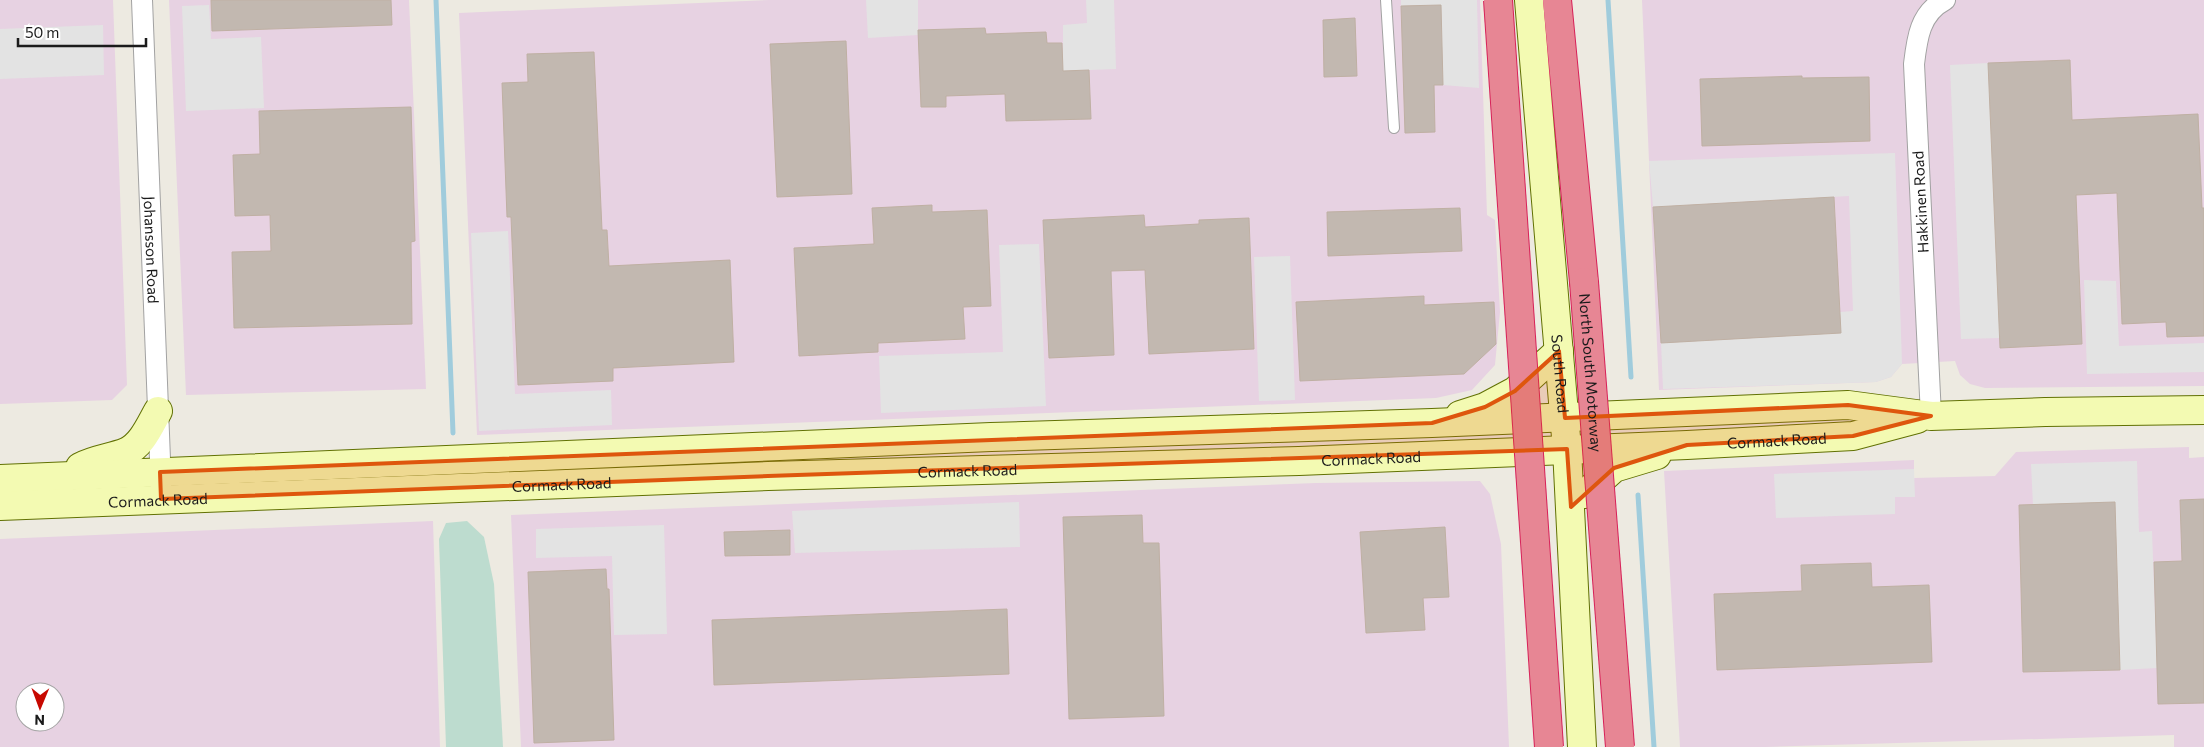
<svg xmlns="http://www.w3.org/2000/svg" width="2204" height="747" viewBox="0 0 2204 747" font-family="Commissioner,sans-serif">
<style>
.industrial{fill:#e7d2e2;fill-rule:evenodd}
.wetland{fill:#bddccf}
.parking{fill:#e3e3e3}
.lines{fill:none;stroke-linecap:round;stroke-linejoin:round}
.stream{stroke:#a0ccdc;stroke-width:5}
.building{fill:#c2b8b0;stroke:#bfb0a3}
.lane-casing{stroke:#a2a2a2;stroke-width:12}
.street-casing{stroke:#a2a2a2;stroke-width:22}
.secondary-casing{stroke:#617103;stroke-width:30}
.highway-casing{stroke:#d72158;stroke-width:30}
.lane{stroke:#fff;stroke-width:10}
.street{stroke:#fff;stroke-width:20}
.secondary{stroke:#f3fab2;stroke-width:28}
.highway{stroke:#e78694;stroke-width:28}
.highway-bridge-casing{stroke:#d72158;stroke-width:30;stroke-linecap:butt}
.highway-bridge{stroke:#e78694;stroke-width:28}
.marked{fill:#de560d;fill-opacity:0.2;stroke:#de560d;stroke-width:4;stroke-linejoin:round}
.labels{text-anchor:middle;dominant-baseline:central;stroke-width:4;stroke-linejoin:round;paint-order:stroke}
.street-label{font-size:15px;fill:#1b1b1b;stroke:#fff}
</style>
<rect width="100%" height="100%" fill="#edeae1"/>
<g class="industrial">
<polygon points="0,0 113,0 127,385 112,400 0,404"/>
<polygon points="169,0 409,0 426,389 186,395"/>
<polygon points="769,0 1480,0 1487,215 1495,220 1500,312 1495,365 1472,390 1436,398 477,435 459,13"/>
<polygon points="1642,0 2204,0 2204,386 1985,388 1970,384 1960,375 1955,361 1902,364 1891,377 1876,382 1659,390"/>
<polygon points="2189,447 2189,458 2204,457 2204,747 2174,747 2174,735 1765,747 1680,747 1664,471 1914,460 1914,478 1995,476 2016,452"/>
<polygon points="1480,481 1490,494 1501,544 1509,747 521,747 511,515 1316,483"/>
<path d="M433,521l7,226h-440v-208zM25,692h30v30h-30z"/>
</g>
<polygon class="wetland" points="467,521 484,537 494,584 503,747 446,747 439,539 446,523"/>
<g class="parking">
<polygon points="866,0 918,0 918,35 868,38"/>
<polygon points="1086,0 1114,0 1116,69 1063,71 1063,25 1087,23"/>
<polygon points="1401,0 1477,0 1479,88 1443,85 1441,5 1401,6"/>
<polygon points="209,5 211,39 261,37 264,108 186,111 182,6"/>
<polygon points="103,25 104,75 0,79 0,29"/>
<polygon points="1988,63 2000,338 1961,339 1950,65"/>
<polygon points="1895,153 1902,364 1891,377 1876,382 1663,389 1661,343 1841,333 1840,312 1853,311 1849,196 1653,207 1649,161"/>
<polygon points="508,231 515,394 611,390 612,425 479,431 471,233"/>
<polygon points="1039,244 1046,406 881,413 879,356 1003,352 999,245"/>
<polygon points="1290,256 1295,400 1259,401 1254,257"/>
<polygon points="2084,280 2116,281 2119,346 2204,343 2204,372 2087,374"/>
<polygon points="2137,461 2139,532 2152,531 2157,668 2120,670 2115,503 2033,505 2031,464"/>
<polygon points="1914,469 1915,497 1895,497 1895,514 1776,518 1774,474"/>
<polygon points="1019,502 1020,547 795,553 792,511"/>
<polygon points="664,525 667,634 614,635 612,556 536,558 536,529"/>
</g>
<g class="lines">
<g class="stream">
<polyline points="436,0 453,433"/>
<polyline points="1608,0 1631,377"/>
<polyline points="1638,495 1654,747"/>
</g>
</g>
<g class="building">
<polygon points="211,0 391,0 392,25 212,31"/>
<polygon points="1441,5 1443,85 1434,85 1435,132 1405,133 1401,6"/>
<polygon points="1355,18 1357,76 1324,77 1323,20"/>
<polygon points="985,28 986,34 1046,32 1047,43 1062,43 1063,71 1089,70 1091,119 1006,121 1005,94 946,96 946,107 921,107 918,30"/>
<polygon points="846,41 852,194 777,197 770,44"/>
<polygon points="594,52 602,230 607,230 609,266 730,260 734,362 613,368 613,381 518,385 511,217 507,217 502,83 528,82 527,54"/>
<polygon points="2070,60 2072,120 2198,114 2202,208 2204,208 2204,336 2167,337 2166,322 2122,324 2117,193 2076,195 2082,344 2000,348 1988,63"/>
<polygon points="1802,76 1802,78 1869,77 1870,141 1702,146 1700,79"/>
<polygon points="411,107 415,241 411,242 412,324 234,328 232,252 271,251 270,215 235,216 233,155 260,154 259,111"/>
<polygon points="1834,197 1841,333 1661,343 1653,207"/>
<polygon points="932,205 932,212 987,210 991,306 963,307 965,339 878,343 878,352 799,356 794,248 874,244 872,208"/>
<polygon points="1460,208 1462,251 1328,256 1327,212"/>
<polygon points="1144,215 1145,227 1199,224 1199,220 1249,218 1254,349 1149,354 1145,270 1111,271 1114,355 1049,358 1043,220"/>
<polygon points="1424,296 1424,305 1494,302 1496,344 1464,374 1300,381 1296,302"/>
<polygon points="2204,499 2204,703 2158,704 2154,562 2182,561 2180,500"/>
<polygon points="2115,502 2120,670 2023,672 2019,505"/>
<polygon points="1142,515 1143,543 1159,543 1164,716 1069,719 1063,517"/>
<polygon points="1445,527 1449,597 1423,598 1425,630 1366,633 1360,532"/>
<polygon points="790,530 790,555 725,556 724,532"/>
<polygon points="1871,563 1872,587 1929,585 1932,662 1717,670 1714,594 1802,591 1801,565"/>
<polygon points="606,569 607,589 609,589 614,740 534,743 528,572"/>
<polygon points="1007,609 1009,674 714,685 712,620"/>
</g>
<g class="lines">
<defs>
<polyline id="lane" points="1386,0 1394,128"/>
<g id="street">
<path id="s1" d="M142,0l19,485"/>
<path d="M1931,416l-17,-352c3,-26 6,-51 31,-64"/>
</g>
<g id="secondary">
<path id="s2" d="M1529,0l38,449 15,298"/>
<polyline points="1460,415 1485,407 1515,391 1559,351"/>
<path d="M80,467c15,-8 31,-9 46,-15 16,-7 24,-27 32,-41"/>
<polyline points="0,479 991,437 1432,423 1848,405 1931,416 2045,412 2204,410"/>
<polyline points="1585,494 1614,468 1657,455"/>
<path id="s3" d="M0,506l768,-30 531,-15 388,-16 166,-9 64,-17"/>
</g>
<polyline id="highway" points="1557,0 1584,282"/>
</defs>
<use href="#lane" class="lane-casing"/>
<use href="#street" class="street-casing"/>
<use href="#secondary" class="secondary-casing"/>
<use href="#highway" class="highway-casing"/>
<use href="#lane" class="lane"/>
<use href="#street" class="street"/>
<use href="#secondary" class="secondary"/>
<use href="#highway" class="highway"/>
<defs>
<g id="highway-bridge">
<polyline points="1498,0 1549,747"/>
<path id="s4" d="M1584,282l36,465"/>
</g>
</defs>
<use href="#highway-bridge" class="highway-bridge-casing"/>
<use href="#highway-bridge" class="highway-bridge"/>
</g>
<path class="marked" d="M1559,351l6,67 283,-13 83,11 -78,20 -166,9 -73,23 -43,39 -4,-58 -799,27 -607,23 -1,-27 1272,-49 53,-16 30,-16z"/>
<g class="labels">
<g class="street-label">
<text transform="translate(1920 202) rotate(-93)">Hakkinen Road</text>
<text stroke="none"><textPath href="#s1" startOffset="250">Johansson Road</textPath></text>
<text stroke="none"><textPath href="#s2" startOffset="375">South Road</textPath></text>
<text stroke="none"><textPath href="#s4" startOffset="91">North South Motorway</textPath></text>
<text stroke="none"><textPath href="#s3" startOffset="1778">Cormack Road</textPath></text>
<text stroke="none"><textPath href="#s3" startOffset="1372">Cormack Road</textPath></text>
<text stroke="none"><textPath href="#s3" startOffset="968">Cormack Road</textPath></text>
<text stroke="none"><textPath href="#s3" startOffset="562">Cormack Road</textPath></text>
<text stroke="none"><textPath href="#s3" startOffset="158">Cormack Road</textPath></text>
</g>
</g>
<g transform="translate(40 707) rotate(181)"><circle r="24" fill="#ffffff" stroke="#a4a4a4"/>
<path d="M0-4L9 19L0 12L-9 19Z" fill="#c70800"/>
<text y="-8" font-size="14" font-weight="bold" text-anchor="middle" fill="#1b1b1b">N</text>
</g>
<path d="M18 38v8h128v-8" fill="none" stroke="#1b1b1b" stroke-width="2.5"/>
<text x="25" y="38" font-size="15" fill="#1b1b1b" stroke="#ffffff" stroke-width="4" paint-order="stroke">50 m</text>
</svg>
